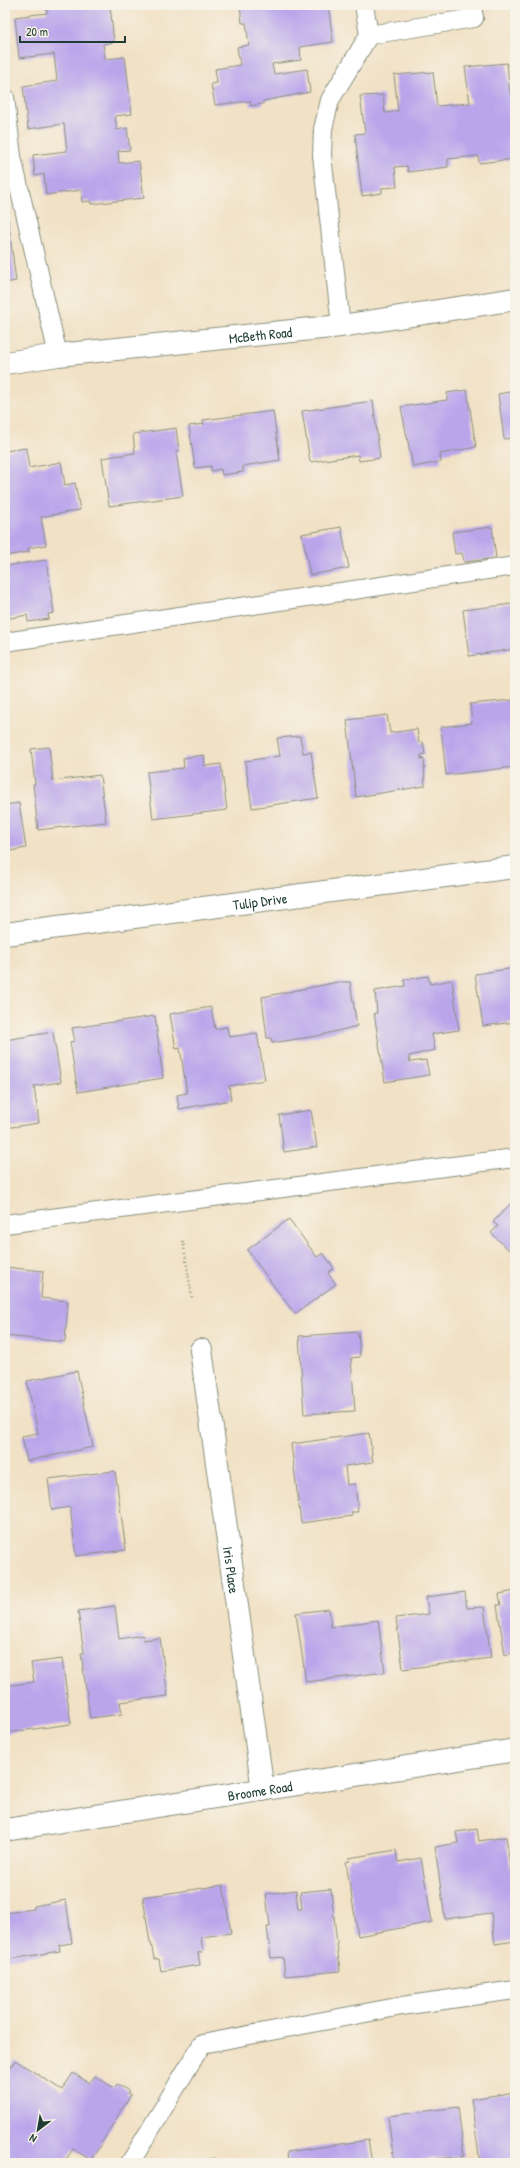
<svg xmlns="http://www.w3.org/2000/svg" width="520" height="2168" viewBox="0 0 520 2168" font-family="'Patrick Hand',sans-serif">
<style>
.building{fill:#baa5eb}
.lines{fill:none;stroke-linecap:round;stroke-linejoin:round}
.service-casing{stroke:#888f7c;stroke-width:20}
.minor-casing{stroke:#888f7c;stroke-width:24}
.path{stroke:#888f7c;stroke-width:2.5;stroke-dasharray:1 3;stroke-linecap:butt}
.service{stroke:#fff;stroke-width:18}
.minor{stroke:#fff;stroke-width:22}
.labels{text-anchor:middle;dominant-baseline:central;stroke-width:3;stroke-linejoin:round;paint-order:stroke}
.street-label{font-size:14px;fill:#1f3d34;stroke:#f7f3e8}
</style>
<rect width="100%" height="100%" fill="#f7f3e8"/>
<filter id="ink" filterUnits="userSpaceOnUse"><feTurbulence type="fractalNoise" baseFrequency=".025" numOctaves="2"/><feDisplacementMap in="SourceGraphic" scale="8" xChannelSelector="R" yChannelSelector="G"/><feConvolveMatrix kernelMatrix="1 2 1 2 8 2 1 2 1" color-interpolation-filters="sRGB"/></filter>
<filter id="wash" filterUnits="userSpaceOnUse"><feTurbulence type="fractalNoise" baseFrequency=".012" numOctaves="4" result="noise"/><feDisplacementMap in="SourceGraphic" scale="16" xChannelSelector="R" yChannelSelector="G"/><feGaussianBlur stdDeviation="0.9" result="paint"/><feColorMatrix in="noise" values="0 0 0 0 0 0 0 0 0 0 0 0 0 0 0 0 0 1.4 0 .05"/><feComposite in="paint" operator="in"/></filter>
<g filter="url(#wash)">
<rect width="100%" height="100%" fill="#f1e1c5"/>
<g id="blocks">
<g class="building">
<polygon points="46,5 110,5 114,42 103,44 105,59 125,57 132,114 115,116 117,130 127,128 130,150 118,151 119,163 139,161 144,198 91,204 90,201 82,202 81,190 46,195 44,174 35,176 33,155 67,151 64,124 28,129 23,86 57,81 54,54 19,58 15,17 47,13"/>
<polygon points="240,5 328,5 333,42 300,47 301,60 272,64 274,74 307,69 310,92 263,101 263,104 251,106 250,101 215,105 211,84 217,83 215,69 240,65 237,47 249,45 246,23 242,23"/>
<polygon points="507,63 510,94 515,94 515,159 479,163 478,156 448,159 448,167 408,172 407,166 395,167 397,187 382,188 382,193 362,196 355,134 365,133 360,96 383,95 385,113 398,111 394,75 433,72 437,106 470,103 465,67"/>
<polygon points="5,219 8,219 16,281 5,283"/>
<polygon points="467,390 476,447 440,454 441,462 413,467 401,407 447,400 447,393"/>
<polygon points="515,391 515,438 504,439 498,394"/>
<polygon points="373,401 380,458 359,461 358,455 310,462 302,411"/>
<polygon points="273,411 280,460 243,466 243,472 222,475 221,469 211,471 211,466 195,468 189,426 204,424 203,420"/>
<polygon points="176,428 179,451 176,452 183,496 109,506 102,458 135,453 133,434"/>
<polygon points="26,448 29,468 61,462 65,485 75,483 80,510 41,517 46,545 28,548 29,552 5,556 5,451"/>
<polygon points="341,527 349,568 310,575 302,534"/>
<polygon points="492,527 496,558 464,562 462,553 455,554 452,532"/>
<polygon points="46,560 54,613 48,614 49,619 28,622 27,615 5,619 5,566"/>
<polygon points="512,604 515,626 515,649 469,656 463,610"/>
<polygon points="513,700 515,720 515,767 446,775 441,727 472,723 470,704"/>
<polygon points="387,715 390,733 417,729 419,743 423,742 425,754 421,755 421,759 424,758 425,786 356,797 347,720"/>
<polygon points="300,736 303,753 311,752 318,798 252,808 245,761 280,756 277,738"/>
<polygon points="49,747 53,781 100,775 106,822 38,830 33,784 35,784 31,749"/>
<polygon points="204,755 205,766 221,764 227,810 153,819 147,772 184,768 183,758"/>
<polygon points="19,803 26,848 5,852 5,805"/>
<polygon points="515,968 515,1022 483,1026 475,974"/>
<polygon points="428,976 430,984 452,980 459,1030 432,1034 435,1050 409,1056 410,1062 426,1060 429,1075 385,1082 374,1013 377,1013 375,991 405,986 404,980"/>
<polygon points="338,982 350,982 357,1026 317,1036 272,1043 271,1038 267,1038 262,997"/>
<polygon points="211,1007 215,1029 227,1027 229,1037 257,1033 265,1080 229,1086 231,1100 179,1109 177,1095 187,1093 180,1048 176,1049 170,1014"/>
<polygon points="155,1016 163,1078 78,1092 70,1042 75,1041 72,1028"/>
<polygon points="53,1032 61,1082 34,1086 39,1123 5,1128 5,1040"/>
<polygon points="311,1110 317,1147 284,1152 279,1115"/>
<polygon points="515,1199 515,1244 509,1250 491,1233 498,1226 493,1222"/>
<polygon points="289,1219 317,1257 323,1253 334,1268 328,1273 336,1284 295,1314 247,1250"/>
<polygon points="5,1267 43,1271 41,1298 68,1301 65,1342 5,1336"/>
<polygon points="358,1332 360,1357 351,1358 355,1411 304,1414 299,1336"/>
<polygon points="77,1371 93,1447 27,1461 22,1436 38,1433 27,1381"/>
<polygon points="369,1433 373,1462 345,1466 347,1485 355,1484 358,1512 351,1512 352,1516 301,1523 291,1444"/>
<polygon points="115,1471 126,1550 76,1556 70,1507 52,1510 48,1479"/>
<polygon points="515,1591 515,1653 505,1655 497,1605 501,1605 499,1594"/>
<polygon points="465,1592 467,1608 484,1607 491,1658 403,1669 396,1618 429,1614 426,1597"/>
<polygon points="115,1606 119,1639 143,1635 144,1640 160,1638 168,1696 120,1702 122,1714 90,1718 81,1653 84,1653 78,1611"/>
<polygon points="329,1609 331,1627 378,1620 385,1672 306,1682 296,1613"/>
<polygon points="62,1659 71,1724 5,1733 5,1686 34,1682 31,1663"/>
<polygon points="477,1829 479,1841 506,1837 515,1898 515,1909 512,1909 515,1941 495,1944 491,1913 445,1919 435,1847 458,1843 456,1832"/>
<polygon points="396,1850 398,1862 421,1858 432,1922 358,1936 346,1862 350,1861 349,1858"/>
<polygon points="223,1885 231,1933 201,1937 203,1952 198,1953 200,1965 161,1971 159,1959 154,1959 151,1943 150,1943 143,1897"/>
<polygon points="331,1889 340,1971 285,1976 283,1957 271,1958 267,1927 270,1927 266,1894 296,1890 298,1909 302,1909 300,1892"/>
<polygon points="66,1900 72,1943 59,1945 60,1951 5,1960 5,1913 34,1909 34,1906"/>
<polygon points="15,2060 62,2090 73,2073 89,2083 95,2076 114,2088 117,2084 129,2091 127,2093 131,2095 91,2160 73,2149 64,2163 5,2163 5,2076"/>
<polygon points="515,2092 515,2163 480,2163 471,2099"/>
<polygon points="458,2107 464,2156 422,2161 422,2163 394,2163 388,2116"/>
<polygon points="368,2140 372,2163 288,2163 287,2152"/>
<polygon points="215,2158 216,2163 205,2163 204,2160"/>
</g>
</g>
</g>
<g filter="url(#ink)">
<use href="#blocks" fill-opacity="0" stroke="#888f7c" stroke-width="1"/>
<g class="lines">
<defs>
<g id="service">
<polyline points="369,35 474,18 472,5"/>
<polyline points="5,97 12,157 5,158"/>
<polyline points="12,157 58,355"/>
<polyline points="341,326 322,155 323,129 330,100 369,35 364,5"/>
<polyline points="5,642 515,566"/>
<polyline points="5,1224 515,1158"/>
<polyline points="130,2163 202,2044 402,2006 515,1990"/>
</g>
<g id="minor">
<path id="s1" d="M5,363l53,-8 283,-29 174,-27"/>
<path id="s2" d="M5,934l510,-67"/>
<path id="s3" d="M201,1350l62,440"/>
<path id="s4" d="M5,1830l510,-80"/>
</g>
</defs>
<use href="#service" class="service-casing"/>
<use href="#minor" class="minor-casing"/>
<polyline class="path" points="183,1241 192,1298"/>
<use href="#service" class="service"/>
<use href="#minor" class="minor"/>
</g>
</g>
<g class="labels">
<g class="street-label">
<text stroke="none"><textPath href="#s1" startOffset="257">McBeth Road</textPath></text>
<text stroke="none"><textPath href="#s2" startOffset="257">Tulip Drive</textPath></text>
<text stroke="none"><textPath href="#s3" startOffset="222">Iris Place</textPath></text>
<text stroke="none"><textPath href="#s4" startOffset="258">Broome Road</textPath></text>
</g>
</g>
<rect width="520" height="2168" fill="none" stroke="#f7f3e8" stroke-width="20"/>
<g transform="translate(38 2130) rotate(211)" stroke="#f7f3e8" stroke-width="3" paint-order="stroke">
<path d="M0-3L7 15L0 10L-7 15Z" fill="#1f3d34"/>
<text y="-6" font-size="11" font-weight="bold" text-anchor="middle" fill="#1f3d34">N</text>
</g>
<path d="M20 36v6h105v-6" fill="none" stroke="#1f3d34" stroke-width="2"/>
<text x="26" y="36" font-size="12" fill="#1f3d34" stroke="#f7f3e8" stroke-width="3" paint-order="stroke">20 m</text>
</svg>
